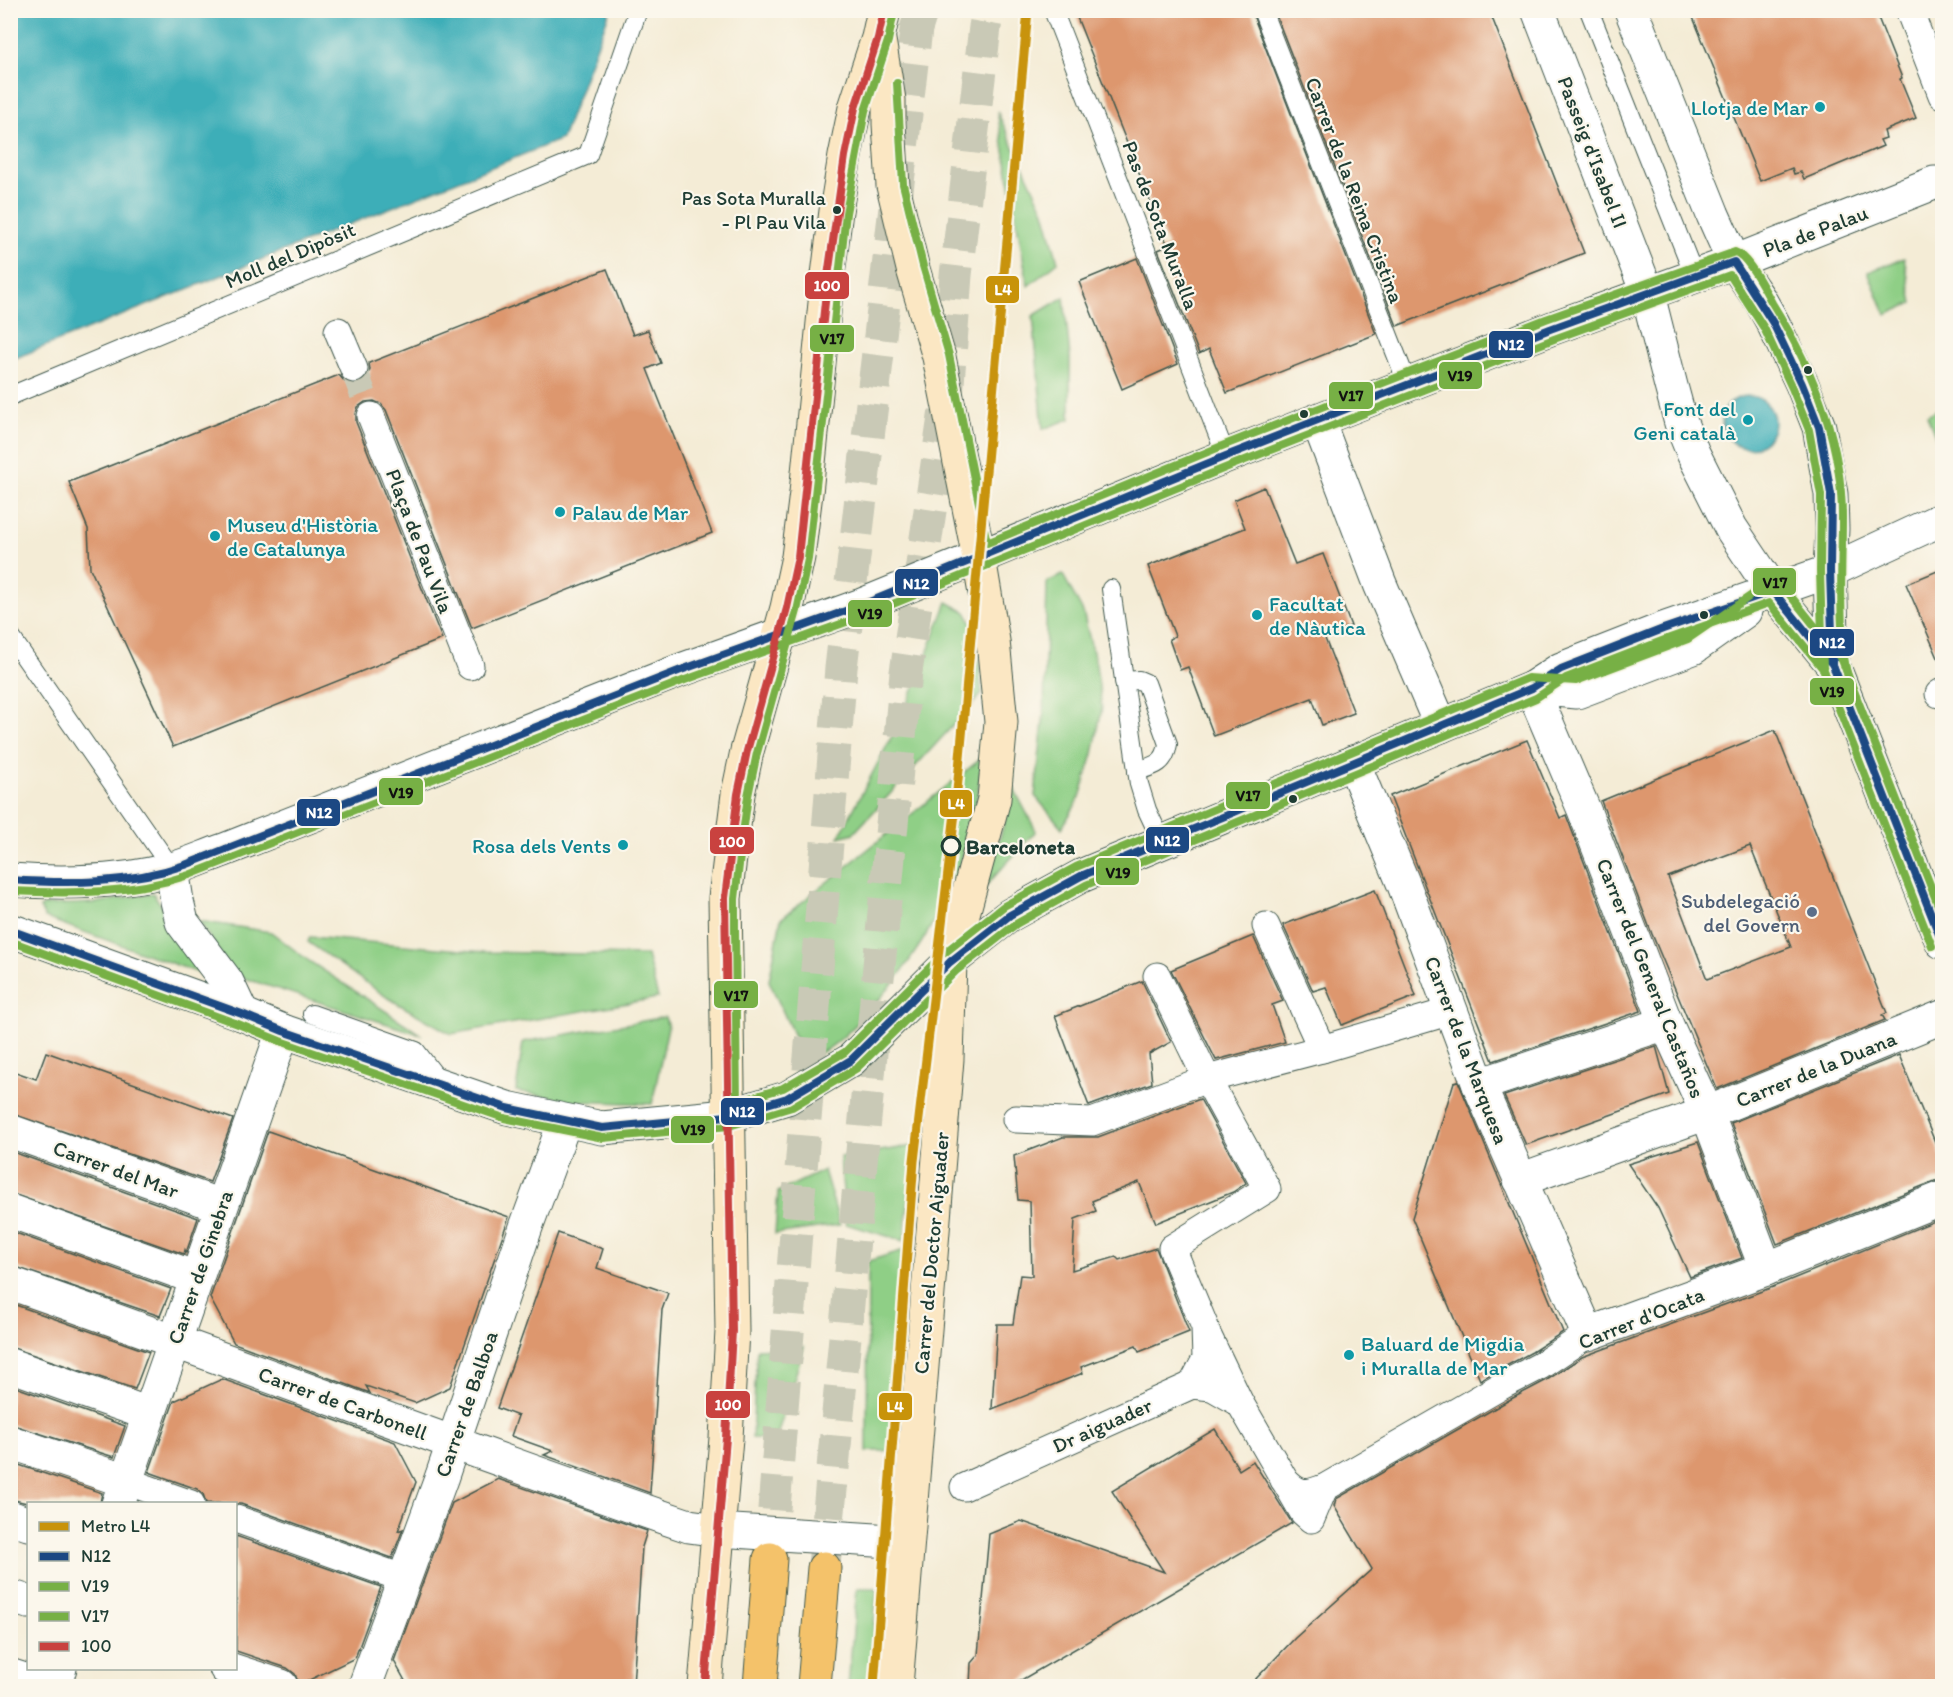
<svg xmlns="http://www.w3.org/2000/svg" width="1953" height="1697" viewBox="0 0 1953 1697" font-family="Itim,sans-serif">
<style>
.green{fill:#8fcf86;stroke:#57865d;stroke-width:1.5}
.water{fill:#3eaeb8;stroke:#2e7676;stroke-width:1.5}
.building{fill:#dd976e;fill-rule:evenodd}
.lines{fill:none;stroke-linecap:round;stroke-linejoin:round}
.pedestrian-tunnel{stroke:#c9c9b6;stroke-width:27;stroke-dasharray:27 14;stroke-linecap:butt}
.trunk-tunnel{stroke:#c9c9b6;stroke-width:33;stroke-dasharray:33 16;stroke-linecap:butt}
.service-casing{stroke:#3f574c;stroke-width:20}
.pedestrian-casing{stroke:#3f574c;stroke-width:29}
.minor-casing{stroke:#3f574c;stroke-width:35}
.tertiary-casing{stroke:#3f574c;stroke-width:35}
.secondary-casing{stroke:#3f574c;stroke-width:35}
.trunk-casing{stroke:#3f574c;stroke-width:35}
.service{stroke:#fff;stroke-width:18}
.pedestrian{stroke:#fff;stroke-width:27}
.minor{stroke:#fff;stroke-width:33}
.tertiary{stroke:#fff;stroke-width:33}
.secondary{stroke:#fbe7c3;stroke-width:33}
.trunk{stroke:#f4c26a;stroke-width:33}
.bus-1-casing{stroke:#fbf7ec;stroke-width:12}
.bus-2-casing{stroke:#fbf7ec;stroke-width:12}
.bus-3-casing{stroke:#fbf7ec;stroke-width:12}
.bus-4-casing{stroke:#fbf7ec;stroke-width:12}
.bus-1{stroke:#1c4883;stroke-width:8}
.bus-2{stroke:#77b045;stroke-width:8}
.bus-3{stroke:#77b045;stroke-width:8}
.bus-4{stroke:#c9423f;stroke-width:8}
.metro-1-casing{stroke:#fbf7ec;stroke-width:14}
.metro-1{stroke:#c8930a;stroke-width:9}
.culture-dot{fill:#0f9aa8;stroke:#fbf7ec;stroke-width:2}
.bus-dot{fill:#1f3d34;stroke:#fbf7ec;stroke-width:2}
.stop-dot{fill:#fbf7ec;stroke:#1f3d34;stroke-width:3}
.service-dot{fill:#5c6f8a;stroke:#fbf7ec;stroke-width:2}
.labels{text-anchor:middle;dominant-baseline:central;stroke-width:4.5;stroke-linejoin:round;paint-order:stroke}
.bus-label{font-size:20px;fill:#1f3d34;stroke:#fbf7ec;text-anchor:end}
.culture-label{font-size:21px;fill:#0d838f;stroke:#fbf7ec;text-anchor:start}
.street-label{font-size:21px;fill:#1f3d34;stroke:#fbf7ec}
.stop-label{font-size:21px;font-weight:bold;fill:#1f3d34;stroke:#fbf7ec;text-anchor:start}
.service-label{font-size:21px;fill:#4e5e75;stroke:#fbf7ec;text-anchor:end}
.line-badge{stroke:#fbf7ec;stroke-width:2}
.badge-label{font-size:16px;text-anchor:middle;font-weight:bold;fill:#fff}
.pale-badge-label{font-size:16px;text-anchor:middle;font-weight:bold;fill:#111}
</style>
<rect width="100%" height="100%" fill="#fbf7ec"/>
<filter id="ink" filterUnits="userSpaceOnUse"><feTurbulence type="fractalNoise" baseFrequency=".0167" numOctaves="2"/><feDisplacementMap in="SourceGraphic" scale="12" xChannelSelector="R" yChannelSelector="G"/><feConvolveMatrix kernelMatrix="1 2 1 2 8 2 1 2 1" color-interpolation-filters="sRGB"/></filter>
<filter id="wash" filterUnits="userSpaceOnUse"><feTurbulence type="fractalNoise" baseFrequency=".008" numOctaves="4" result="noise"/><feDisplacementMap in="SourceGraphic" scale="24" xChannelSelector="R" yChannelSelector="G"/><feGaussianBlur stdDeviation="1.35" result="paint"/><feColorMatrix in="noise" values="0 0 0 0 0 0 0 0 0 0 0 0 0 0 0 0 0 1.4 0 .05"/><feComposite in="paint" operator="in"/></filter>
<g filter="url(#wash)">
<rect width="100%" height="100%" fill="#f4ecd6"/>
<g class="green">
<polygon points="997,111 1044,211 1058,262 1028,286"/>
<polygon points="1904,258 1913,303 1886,315 1868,272"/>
<polygon points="1064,297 1070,357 1070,419 1043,429 1033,316"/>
<polygon points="1942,407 1942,453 1927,415"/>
<polygon points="1063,575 1083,612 1096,665 1102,708 1093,754 1080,797 1062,828 1035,796 1044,712 1047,582"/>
<polygon points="947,602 966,612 975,628 982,694 854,833 839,837 904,713"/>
<path d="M983,757c-5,33 -9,66 -20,98 -20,60 -56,117 -100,162 -11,12 -24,25 -37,33 -7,4 -15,6 -22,8l-35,-77 12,-62z"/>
<path d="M1012,785l24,46 -54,59c14,-35 24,-67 30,-105z"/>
<polygon points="153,893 210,977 45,918 40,908 45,905 95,903"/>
<polygon points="199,921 271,932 309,961 422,1035 234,975"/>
<polygon points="310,937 484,952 647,955 658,998 451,1034 388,998 308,942"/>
<polygon points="665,1017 668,1027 652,1104 572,1101 516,1091 523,1042"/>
<polygon points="914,1146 904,1241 846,1224 840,1157"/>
<polygon points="824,1170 840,1225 775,1234 778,1192"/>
<polygon points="904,1250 889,1451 867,1451 868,1261"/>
<polygon points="804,1347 776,1439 752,1438 757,1349"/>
<polygon points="857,1588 877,1588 869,1686 848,1686"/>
</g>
<g class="water">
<polygon points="11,10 610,10 610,11 562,139 11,360"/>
<circle cx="1748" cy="422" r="26"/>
</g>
<g id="blocks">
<g class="building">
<polygon points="1074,10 1251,10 1376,334 1227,393 1209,349 1199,354 1158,250 1168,246"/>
<polygon points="1274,10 1489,10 1584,253 1397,326"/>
<polygon points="1690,10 1875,10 1902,78 1900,79 1916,118 1884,131 1886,138 1880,140 1883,146 1804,179 1801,172 1794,174 1792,168 1760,181"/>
<polygon points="1137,258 1178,364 1122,389 1079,282"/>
<polygon points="607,269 633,335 648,330 661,363 647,369 712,533 472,628 386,410 381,404 374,401 365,402 358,407 356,413 356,422 442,639 173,747 90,568 88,529 69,482 339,375 345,382 353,385 360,384 367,378 370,370 369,363"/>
<polygon points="1264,487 1295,564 1323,554 1351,626 1324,636 1354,713 1322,725 1312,698 1214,736 1188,667 1180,670 1169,639 1175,636 1148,566 1245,528 1234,500"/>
<polygon points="1942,569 1942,667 1906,584"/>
<path d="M1775,730l112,283 -5,2 3,5 -168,69 -65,-155 -51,-133zM1750,846l41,101 -84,32 -39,-102z"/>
<polygon points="1527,740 1560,818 1566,815 1641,1011 1493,1061 1390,796"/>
<polygon points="1375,890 1416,996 1342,1025 1326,987 1313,991 1283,925"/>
<polygon points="1253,936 1283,1001 1272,1005 1285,1042 1216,1060 1171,970"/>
<polygon points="1142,981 1171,1042 1149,1054 1152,1083 1089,1106 1055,1016"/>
<polygon points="1656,1046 1669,1094 1526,1145 1504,1096"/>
<polygon points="46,1052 233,1119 210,1182 10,1113 10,1070 36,1079"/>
<polygon points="1899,1055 1942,1159 1942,1180 1935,1181 1777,1244 1731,1123"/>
<polygon points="1458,1081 1563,1332 1532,1352 1480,1380 1412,1218 1454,1082"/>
<polygon points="1200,1099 1246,1183 1233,1192 1156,1223 1139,1182 1092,1201 1096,1211 1075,1219 1072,1270 1116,1257 1119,1260 1156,1248 1189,1332 1139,1352 1136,1346 1081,1367 1083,1373 992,1409 997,1324 1013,1324 1020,1275 1032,1276 1030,1201 1018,1200 1014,1156 1063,1137 1098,1137"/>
<polygon points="268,1131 509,1217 450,1387 415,1403 366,1386 370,1393 234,1343 210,1298"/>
<polygon points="1698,1142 1742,1258 1690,1277 1658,1208 1628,1164"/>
<polygon points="10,1151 198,1218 186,1253 185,1250 184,1254 10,1193"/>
<polygon points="1942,1218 1942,1686 1249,1686 1295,1638 1372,1569 1334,1506 1336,1499 1511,1399 1547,1380 1582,1357 1773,1287"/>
<polygon points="10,1231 171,1289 160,1316 10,1265"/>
<polygon points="558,1233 603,1249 597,1268 668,1293 662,1310 650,1493 544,1455 553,1451 511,1436 518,1416 497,1408"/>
<polygon points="10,1303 149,1352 135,1389 10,1347"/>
<polygon points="222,1379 395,1442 416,1482 398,1531 403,1529 392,1558 241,1504 206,1503 203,1494 197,1489 149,1472 174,1401"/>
<polygon points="10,1385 125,1426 114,1457 10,1424"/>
<polygon points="1215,1429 1239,1470 1253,1461 1292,1523 1011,1686 970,1686 971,1663 978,1655 989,1534 1021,1521 1164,1572 1112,1491"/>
<polygon points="10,1462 102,1493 100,1503 27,1503 10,1499"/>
<polygon points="498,1479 647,1531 642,1547 633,1686 408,1686 394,1661 452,1503"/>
<polygon points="236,1536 381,1587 355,1658 299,1685 295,1674 287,1668 236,1651"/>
</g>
</g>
</g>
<g filter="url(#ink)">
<use href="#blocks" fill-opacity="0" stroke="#3f574c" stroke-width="1.5"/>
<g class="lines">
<polyline class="pedestrian-tunnel" points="354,369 371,416"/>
<g class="trunk-tunnel">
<polyline points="770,1559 841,668 916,29 922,10"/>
<polyline points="824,1566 906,672 947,397 956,275 985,27 988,10"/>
</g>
<defs>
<g id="service">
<polyline points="1053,10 1226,456"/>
<polyline points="1262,10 1408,385"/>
<polyline points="1589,10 1695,277"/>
<polyline points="10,396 588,155 638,10"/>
<polyline points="1111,589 1139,784 1147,810 1162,842"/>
<polyline points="10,636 172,869"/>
<path d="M1124,681l15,-1 7,3 22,61c-3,20 -14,22 -31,27"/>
<polyline points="312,1014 416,1051 439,1081"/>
</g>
<g id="pedestrian">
<polyline points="1909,10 1942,95"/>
<polyline points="338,331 354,369"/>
<polyline points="371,416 470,666"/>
<polyline points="1939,694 1942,692"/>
<polyline points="1266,926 1322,1049"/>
<polyline points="1157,976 1207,1079 1267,1189 1172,1248 1205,1327 1206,1359 1192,1385"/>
<polyline points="1016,1119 1092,1122 1207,1079 1322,1049 1451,1011"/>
<polyline points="1207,1334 1240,1403 1303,1512 1311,1519 1324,1488"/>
<path d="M1284,1480c15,15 21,15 40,8l179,-103 37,-19 48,-32"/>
<polyline points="126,1481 191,1504"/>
<polyline points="964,1487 1192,1385 1212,1387 1240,1403"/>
<polyline points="236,1519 405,1579"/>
<polyline points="10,1672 54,1686"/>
</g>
<g id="minor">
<polyline points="1734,262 1934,183 1942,183"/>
<polyline points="1830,571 1942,519"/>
<polyline points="1532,688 1584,810 1666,1023 1707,1113 1766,1269"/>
<polyline points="1353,762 1404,885 1479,1085 1588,1334 1766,1269 1942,1198"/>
<polyline points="1479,1085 1666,1023"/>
<polyline points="10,1131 221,1206"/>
<polyline points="1520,1180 1707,1113 1942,1017"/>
<polyline points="10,1211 196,1278"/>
<path d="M10,1283c227,79 452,166 679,243l29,4 189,12"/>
<polyline points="10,1365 149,1414"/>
<polyline points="10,1442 126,1481"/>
<polyline points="118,1504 283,1031"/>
<polyline points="10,1517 28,1524"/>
<polyline points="10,1596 28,1602"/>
<polyline points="226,1668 281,1686"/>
<polyline points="54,1686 60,1668"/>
<polyline points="365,1686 442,1476 526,1227 565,1121"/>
</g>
<g id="tertiary">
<polyline points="1538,10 1648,295 1671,386 1681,423 1693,453 1731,528 1773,591 1833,665 1942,942"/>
<polyline points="1631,10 1713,215 1734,262 1760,300 1773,323 1802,384 1819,427 1831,494 1832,529 1830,571 1833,665"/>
<polyline points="1318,421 1380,584 1441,726"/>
<polyline points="1532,688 1577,692 1693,648 1745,611"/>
<polyline points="172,869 177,901 182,922 227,982 242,1014"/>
<path d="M10,880c54,4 110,3 162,-11 17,-5 35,-13 52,-19l457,-180 181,-65 364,-149 324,-127 184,-67"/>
<polyline points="10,930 242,1014 283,1031 507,1108 602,1128 727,1116 787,1098 851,1060 950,962 988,932 1010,915 1081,876 1532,688 1561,669 1663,629 1830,571"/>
</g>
<g id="secondary">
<polyline points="879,40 889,100 889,124 893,186 913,269 939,357 979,558 993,641 1001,722 994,799 950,962 947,1059 896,1686"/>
<polyline points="705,1686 726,1438 732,1331 725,898 738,794 747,751 787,608 798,557 806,493 827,283 836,211 845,156 855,108 878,38 884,10"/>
</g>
<g id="trunk">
<polyline points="760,1686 770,1559"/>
<polyline points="814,1686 824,1568"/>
</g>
</defs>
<use href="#service" class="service-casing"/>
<use href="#pedestrian" class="pedestrian-casing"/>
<use href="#minor" class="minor-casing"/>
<use href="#tertiary" class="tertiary-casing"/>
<use href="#secondary" class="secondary-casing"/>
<use href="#trunk" class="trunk-casing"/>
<use href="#service" class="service"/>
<use href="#pedestrian" class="pedestrian"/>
<use href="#minor" class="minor"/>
<use href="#tertiary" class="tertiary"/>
<use href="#secondary" class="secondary"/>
<use href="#trunk" class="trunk"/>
<defs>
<g id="bus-1">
<path d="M10,880c59,4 119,4 175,-15l496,-195 181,-65 364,-149 324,-127 184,-67 39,61 29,61 17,43 12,67 -1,77 3,94 109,277"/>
<polyline points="10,930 242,1014 283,1031 507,1108 602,1128 727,1116 787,1098 851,1060 950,962 1010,915 1081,876 1532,688 1561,669 1663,629 1773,591 1833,665 1838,680"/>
</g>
<g id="bus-2">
<path d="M10,891c60,3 122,3 179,-16l496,-195 181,-65 364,-149 324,-127 176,-64 34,53 28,60 17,42 12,65 -1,76 3,97 109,278"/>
<polyline points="10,941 238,1024 280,1041 504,1118 603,1138 729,1126 792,1107 857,1068 957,970 1016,924 1086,885 1536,698 1566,678 1667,639 1769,603 1824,670 1828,683"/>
</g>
<g id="bus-3">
<polyline points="894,12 888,41 865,111 846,213 808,559 797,611 757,753 748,796 741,848 735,899 735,929 737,1102 783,1088 845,1052 943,954 1004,906 1076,867 1528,678 1576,681 1688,639 1772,581 1781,584 1842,660 1942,915"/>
<path d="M897,83l6,101 20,82 26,89 38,188 235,-97 324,-127 189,-67c13,4 30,38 37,51 40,64 70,138 70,214 0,37 -2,73 0,110 1,17 1,33 6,50"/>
</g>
<polyline id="bus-4" points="705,1686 726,1438 732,1331 725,898 738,794 747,751 787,608 798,557 827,283 845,156 855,108 878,38 884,10"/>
</defs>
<use href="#bus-1" class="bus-1-casing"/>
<use href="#bus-2" class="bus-2-casing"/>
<use href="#bus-3" class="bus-3-casing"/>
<use href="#bus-4" class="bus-4-casing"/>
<use href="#bus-1" class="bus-1"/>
<use href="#bus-2" class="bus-2"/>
<use href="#bus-3" class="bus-3"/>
<use href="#bus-4" class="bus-4"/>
<defs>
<polyline id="metro-1" points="874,1686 914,1161 955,813 1028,10"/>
</defs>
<use href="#metro-1" class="metro-1-casing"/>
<use href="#metro-1" class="metro-1"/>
</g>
</g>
<g class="culture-dot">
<circle cx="1820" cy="107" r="6"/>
<circle cx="1748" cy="420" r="6"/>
<circle cx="560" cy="512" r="6"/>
<circle cx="215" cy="536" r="6"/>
<circle cx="1257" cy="615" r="6"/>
<circle cx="623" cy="845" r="6"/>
<circle cx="1349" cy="1355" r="6"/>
</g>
<g class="bus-dot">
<circle cx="837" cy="210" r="5"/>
<circle cx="1808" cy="370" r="5"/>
<circle cx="1304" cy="414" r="5"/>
<circle cx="1704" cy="615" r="5"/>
<circle cx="1293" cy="799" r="5"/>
</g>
<circle class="stop-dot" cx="951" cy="846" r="9"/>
<circle class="service-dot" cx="1812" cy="912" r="6"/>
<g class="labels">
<g class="bus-label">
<text x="826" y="198">Pas Sota Muralla<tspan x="826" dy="24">- Pl Pau Vila</tspan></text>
</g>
<g class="culture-label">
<text x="1808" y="107" text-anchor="end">Llotja de Mar</text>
<text x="1736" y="408" text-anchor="end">Font del<tspan x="1736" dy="24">Geni català</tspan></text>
<text x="572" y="512">Palau de Mar</text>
<text x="227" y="524">Museu d'Història<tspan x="227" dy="24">de Catalunya</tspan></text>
<text x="1269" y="603">Facultat<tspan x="1269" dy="24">de Nàutica</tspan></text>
<text x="611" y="845" text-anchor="end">Rosa dels Vents</text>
<text x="1361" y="1343">Baluard de Migdia<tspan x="1361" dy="24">i Muralla de Mar</tspan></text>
</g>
<g class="street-label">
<text transform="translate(1593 152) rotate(69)">Passeig d'Isabel II</text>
<text transform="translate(1355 190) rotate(69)">Carrer de la Reina Cristina</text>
<text transform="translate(1161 225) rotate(69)">Pas de Sota Muralla</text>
<text transform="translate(1815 231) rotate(-21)">Pla de Palau</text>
<text transform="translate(290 255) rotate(-23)">Moll del Dipòsit</text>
<text transform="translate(420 541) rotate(69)">Plaça de Pau Vila</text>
<text transform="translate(1651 978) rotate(68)">Carrer del General Castaños</text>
<text transform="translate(1467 1050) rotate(69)">Carrer de la Marquesa</text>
<text transform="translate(1816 1069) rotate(-22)">Carrer de la Duana</text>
<text transform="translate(116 1169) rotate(20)">Carrer del Mar</text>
<text transform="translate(931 1253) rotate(-85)">Carrer del Doctor Aiguader</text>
<text transform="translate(200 1267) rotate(-71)">Carrer de Ginebra</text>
<text transform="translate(1641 1318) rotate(-22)">Carrer d'Ocata</text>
<text transform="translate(343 1403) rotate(20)">Carrer de Carbonell</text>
<text transform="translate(466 1404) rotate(-71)">Carrer de Balboa</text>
<text transform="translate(1102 1425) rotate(-24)">Dr aiguader</text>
</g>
<g class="stop-label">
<text x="966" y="846">Barceloneta</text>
</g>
<g class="service-label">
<text x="1800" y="900">Subdelegació<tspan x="1800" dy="24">del Govern</tspan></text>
</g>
</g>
<g class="line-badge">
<rect x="804" y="271" width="46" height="29" rx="6" fill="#c9423f"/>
<rect x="985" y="275" width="35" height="29" rx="6" fill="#c8930a"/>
<rect x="809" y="324" width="46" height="29" rx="6" fill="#77b045"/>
<rect x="1488" y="330" width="46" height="29" rx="6" fill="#1c4883"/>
<rect x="1438" y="361" width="45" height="29" rx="6" fill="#77b045"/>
<rect x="1328" y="381" width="46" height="29" rx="6" fill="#77b045"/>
<rect x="1752" y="567" width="45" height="29" rx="6" fill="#77b045"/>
<rect x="894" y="568" width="45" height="29" rx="6" fill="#1c4883"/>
<rect x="847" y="599" width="46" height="29" rx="6" fill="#77b045"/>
<rect x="1809" y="628" width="46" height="29" rx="6" fill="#1c4883"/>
<rect x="1809" y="677" width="46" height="29" rx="6" fill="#77b045"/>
<rect x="378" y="777" width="46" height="29" rx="6" fill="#77b045"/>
<rect x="1225" y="781" width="46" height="29" rx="6" fill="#77b045"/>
<rect x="939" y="789" width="34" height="29" rx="6" fill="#c8930a"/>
<rect x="296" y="798" width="45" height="29" rx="6" fill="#1c4883"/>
<rect x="1145" y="826" width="45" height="28" rx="6" fill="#1c4883"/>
<rect x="709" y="826" width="46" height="29" rx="6" fill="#c9423f"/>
<rect x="1095" y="857" width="45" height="29" rx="6" fill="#77b045"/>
<rect x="713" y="980" width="46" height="29" rx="6" fill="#77b045"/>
<rect x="720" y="1097" width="45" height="29" rx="6" fill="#1c4883"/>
<rect x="670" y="1115" width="45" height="29" rx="6" fill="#77b045"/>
<rect x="705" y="1390" width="46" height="29" rx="6" fill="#c9423f"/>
<rect x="878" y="1392" width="35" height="29" rx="6" fill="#c8930a"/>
</g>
<g class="badge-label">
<text x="827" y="291">100</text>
<text x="1003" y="295">L4</text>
<text x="1511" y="350">N12</text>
<text x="916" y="589">N12</text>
<text x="1832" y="648">N12</text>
<text x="956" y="809">L4</text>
<text x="319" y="818">N12</text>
<text x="1167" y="846">N12</text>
<text x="732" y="847">100</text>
<text x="742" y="1117">N12</text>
<text x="728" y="1410">100</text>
<text x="895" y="1412">L4</text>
</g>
<g class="pale-badge-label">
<text x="832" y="344">V17</text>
<text x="1460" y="381">V19</text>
<text x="1351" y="401">V17</text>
<text x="1775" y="588">V17</text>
<text x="870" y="619">V19</text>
<text x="1832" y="697">V19</text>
<text x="401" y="798">V19</text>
<text x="1248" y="801">V17</text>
<text x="1118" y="878">V19</text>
<text x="736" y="1001">V17</text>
<text x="693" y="1135">V19</text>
</g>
<rect width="1953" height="1697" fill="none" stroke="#fbf7ec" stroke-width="36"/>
<rect x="27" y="1502" width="210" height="168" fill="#fbf7ec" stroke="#a3ada2" stroke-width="1.5"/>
<rect x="39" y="1522" width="30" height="9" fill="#c8930a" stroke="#a3ada2" stroke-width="1.5"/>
<text x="81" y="1532" font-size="18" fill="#1f3d34">Metro L4</text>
<rect x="39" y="1552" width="30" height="9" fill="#1c4883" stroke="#a3ada2" stroke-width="1.5"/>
<text x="81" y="1562" font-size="18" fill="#1f3d34">N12</text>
<rect x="39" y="1582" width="30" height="9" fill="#77b045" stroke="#a3ada2" stroke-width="1.5"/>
<text x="81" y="1592" font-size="18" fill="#1f3d34">V19</text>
<rect x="39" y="1612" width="30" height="9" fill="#77b045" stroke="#a3ada2" stroke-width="1.5"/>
<text x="81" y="1622" font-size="18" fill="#1f3d34">V17</text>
<rect x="39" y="1642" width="30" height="9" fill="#c9423f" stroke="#a3ada2" stroke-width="1.5"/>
<text x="81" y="1652" font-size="18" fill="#1f3d34">100</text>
</svg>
